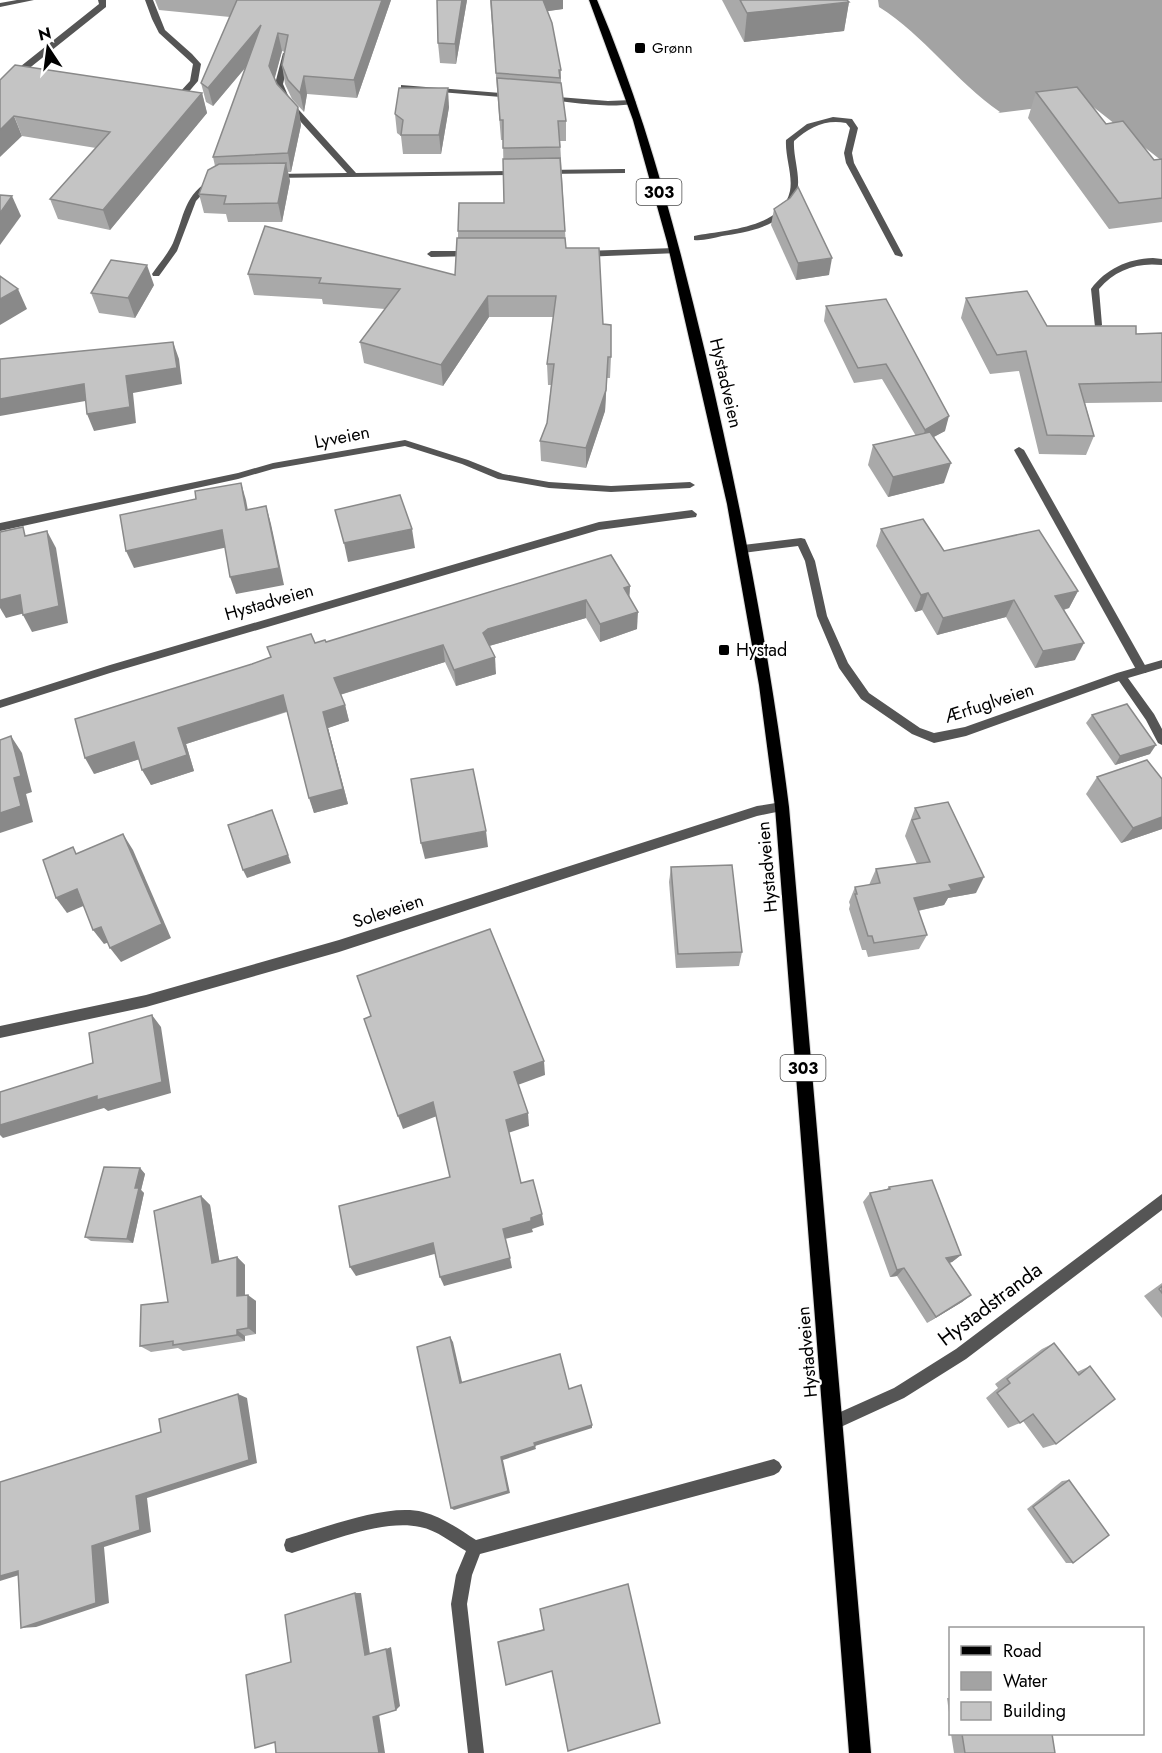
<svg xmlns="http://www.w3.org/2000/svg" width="1162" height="1753" viewBox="0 0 1162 1753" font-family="Jost,sans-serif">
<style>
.water{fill:#a3a3a3}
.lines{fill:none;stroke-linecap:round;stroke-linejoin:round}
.primary-casing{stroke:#dbdbdb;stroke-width:2}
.lane{fill:#555;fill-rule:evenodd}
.street{fill:#555;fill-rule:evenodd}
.primary{fill:#000;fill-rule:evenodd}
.wall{fill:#a9a9a9}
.shaded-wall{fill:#898989}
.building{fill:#c4c4c4;stroke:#898989;stroke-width:1.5}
.poi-dot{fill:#000;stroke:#fff;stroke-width:2}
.labels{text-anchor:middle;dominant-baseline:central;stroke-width:4.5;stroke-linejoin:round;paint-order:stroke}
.far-poi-label{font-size:15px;fill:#000;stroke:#fff;text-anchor:start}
.shield{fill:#fff;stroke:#4c4c4c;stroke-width:1.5}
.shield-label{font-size:16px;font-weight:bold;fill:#000}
.street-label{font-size:18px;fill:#000;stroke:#fff}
.poi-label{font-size:18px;fill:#000;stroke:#fff;text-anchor:start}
.near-street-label{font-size:21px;fill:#000;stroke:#fff}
</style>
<rect width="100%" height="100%" fill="#fff"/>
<path class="water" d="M878,0h284v161l-75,-59 -89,11 2,-1c-45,-31 -75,-76 -121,-105z"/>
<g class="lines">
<defs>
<path id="primary" d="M589,0h8c49,115 80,235 109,356 35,149 64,299 83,451l82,946h-22l-74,-946 -16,-122 -32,-181 -60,-262 -34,-122z"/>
</defs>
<use href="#primary" class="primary-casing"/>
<g class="lane">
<polygon points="98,0 106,0 106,7 17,78 11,78 11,74 99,4"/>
<polygon points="145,0 153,0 165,30 192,54 201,64 198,81 186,95 179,93 190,81 193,64 159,33 152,19"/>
<polygon points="401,85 514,94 518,96 514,98 404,89 401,89"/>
<path d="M546,96l62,5 24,-1 4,2c-14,8 -68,0 -87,-2l-4,-2z"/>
<polygon points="675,248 678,249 678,253 583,257 579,254 583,251"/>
<polygon points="473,251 477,254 476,256 431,257 427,254 431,251"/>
<path d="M1153,258l9,1v6c-25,-3 -47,5 -63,24l3,36 -4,3 -3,-1 -4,-38c15,-20 36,-30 62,-31z"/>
<polygon points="1019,447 1024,450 1146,667 1147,670 1146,673 1138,673 1014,450"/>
<path d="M774,1459l5,3 3,5 -3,5 -5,3 -294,79 -8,21 -5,29 17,149h-16l-17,-149 5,-29 10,-24c-14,-8 -29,-21 -46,-24 -38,-8 -91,15 -128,26l-6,-2 -2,-6 2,-6 6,-2c35,-10 96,-34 131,-25 19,5 36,17 53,28z"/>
</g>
<g class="street">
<polygon points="17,0 34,0 0,7 0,3"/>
<polygon points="283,53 290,55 283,84 290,100 356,173 519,171 523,173 519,175 269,178 268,176 272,174 347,173 282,101 275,84"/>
<path d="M833,117l19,2 6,9 -6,25 2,10 49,92 -1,2 -7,-2 -49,-92 -2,-10 6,-25 -4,-5c-20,-4 -37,4 -52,18 -1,16 7,35 3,51 -7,33 -47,40 -75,44 -9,2 -19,5 -28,4v-4c30,-6 88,-7 96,-45 3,-16 -5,-34 -4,-51l21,-16z"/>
<polygon points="622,169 625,169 625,173 545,174 541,172 545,170"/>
<path d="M213,178l7,2 -12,8 -12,13 -19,50 -18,25h-6l-1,-2c7,-10 15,-19 21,-31 12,-28 10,-48 40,-65z"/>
<polygon points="405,440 468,460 503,474 549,482 611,486 690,482 695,485 690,488 611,492 549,488 498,479 462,464 405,446 273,469 238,479 0,531 0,523 238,473 273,463"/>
<polygon points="692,510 697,514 696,517 599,530 110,673 0,708 0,700 110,665 599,522"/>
<polygon points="801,538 805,539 815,561 827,616 848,663 869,693 920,728 934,733 965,727 1117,673 1162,660 1162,668 1128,678 1154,714 1162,729 1162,745 1158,743 1146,720 1119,681 966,736 934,743 912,734 861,699 839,668 817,616 805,561 798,546 743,553 738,549 743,545"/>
<polygon points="782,802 786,804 788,807 786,810 757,816 339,952 146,1007 0,1038 0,1026 146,995 339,940 757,806"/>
<polygon points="1162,1194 1162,1210 966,1359 904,1398 832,1431 827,1428 824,1423 827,1418 894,1388 956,1349"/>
</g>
<use href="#primary" class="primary"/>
</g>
<g class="wall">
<polygon points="155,0 391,0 357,98 307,94 304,112 292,99 285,84 282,65 285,52 282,51 274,79 277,84 298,107 301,125 291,172 288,172 290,181 282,222 228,222 226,214 204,213 199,194 215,166 213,157 246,67 213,106 206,102 201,83 230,17 159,10"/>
<polygon points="437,0 467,0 456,64 440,63 438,43"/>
<polygon points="490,0 563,9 547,11 561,70 561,86 566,121 566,141 560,141 566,248 603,324 611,357 610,378 607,378 605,411 586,468 541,461 540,441 547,423 551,385 548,385 547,364 553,317 489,317 443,386 364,363 360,342 385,309 323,304 322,299 254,295 248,274 455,275 458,238 458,231 504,203 503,140 501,140"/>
<polygon points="722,0 847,0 849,2 844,31 744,42"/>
<polygon points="0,80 202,93 207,113 110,230 58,219 50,199 96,148 22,136"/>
<polygon points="1036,92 1106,124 1154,160 1162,159 1162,222 1109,229 1028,118"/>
<polygon points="449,107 441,154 403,154 401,136 397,133 395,114"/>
<polygon points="790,198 829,275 796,280 771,225 774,209"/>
<polygon points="154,285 135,318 99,313 91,293"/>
<polygon points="966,298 1047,326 1136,334 1162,333 1162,402 1085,403 1094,436 1086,455 1039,454 1019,371 990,374 961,318"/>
<polygon points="886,299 945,431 933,437 944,483 888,497 868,465 873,445 916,436 882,379 854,383 824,321 826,306"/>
<polygon points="881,529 944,551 1078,591 1069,608 1064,610 1075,660 1035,668 1006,617 937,635 922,610 915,612 876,546"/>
<polygon points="630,586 629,596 637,629 600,642 586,618 489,646 496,674 456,686 445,662 340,695 345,705 349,721 328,728 348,804 314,813 287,712 186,744 194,771 151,785 139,759 94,774 252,664 271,657 267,647 326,642"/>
<polygon points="1092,715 1150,754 1115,765 1086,723"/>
<polygon points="1097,777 1162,779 1162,829 1121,843 1086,794"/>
<polygon points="915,808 976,893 948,898 944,905 918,911 927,935 919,949 868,957 866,950 862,950 849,909 850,905 849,902 855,887 869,885 876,869 917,864 905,836"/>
<polygon points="671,867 742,952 739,966 676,968 669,882"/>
<polygon points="140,1168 145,1174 141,1190 144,1193 133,1243 91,1241 85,1237"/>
<polygon points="889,1187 961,1255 952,1262 949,1263 971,1295 962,1302 927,1323 897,1276 890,1277 863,1202 870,1193 887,1189"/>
<polygon points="201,1196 210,1205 219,1261 237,1257 245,1265 245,1295 256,1301 256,1334 245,1336 245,1341 183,1351 178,1348 151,1352 140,1346 168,1302"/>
<polygon points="1162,1283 1162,1318 1144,1296"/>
<polygon points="1054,1343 1077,1372 1090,1366 1056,1444 1043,1448 1023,1421 1020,1423 1008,1428 986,1398 998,1388 995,1384 1042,1349"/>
<polygon points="1069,1480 1073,1563 1066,1563 1027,1509 1062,1481"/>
<polygon points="544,1629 552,1671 498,1642 501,1640"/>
<polygon points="947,1698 951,1698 951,1727"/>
<polygon points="951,1734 1052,1734 1055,1753 954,1753"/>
</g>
<g class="shaded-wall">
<polygon points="382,0 391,0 357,98 354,80"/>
<polygon points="462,0 467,0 456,64 455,44"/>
<polygon points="541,0 563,0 563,9 542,12"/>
<polygon points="849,2 844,31 744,42 747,13"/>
<polygon points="261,25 265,44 213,106 208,88"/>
<polygon points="278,33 282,51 273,85 269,66"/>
<polygon points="304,76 307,94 304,112 300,93"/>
<polygon points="448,88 449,107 441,154 439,135"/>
<polygon points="202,93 207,113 110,230 103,210"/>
<polygon points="298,107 301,125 291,172 288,153"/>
<polygon points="14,116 22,136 0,157 0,130"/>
<polygon points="286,163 290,181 282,222 278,203"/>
<polygon points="12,196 21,216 0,245 0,213"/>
<polygon points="832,258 829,275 796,280 798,263"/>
<polygon points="147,265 154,285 135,318 128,298"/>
<polygon points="18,289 27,309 0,325 0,299"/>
<polygon points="488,296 489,317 443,386 441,365"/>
<polygon points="173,342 179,359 182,384 133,393 136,423 94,431 87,414 126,376"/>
<polygon points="608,357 605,411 586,468 586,448"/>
<polygon points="84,384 91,400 0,416 0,399"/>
<polygon points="949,416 945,431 921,444 925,430"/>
<polygon points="951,463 944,483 888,497 893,477"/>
<polygon points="241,483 246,500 251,527 246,510"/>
<polygon points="266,506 271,524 284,585 236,594 230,577"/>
<polygon points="412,529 415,548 348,562 344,543"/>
<polygon points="222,530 228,547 134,568 126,551"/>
<polygon points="47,531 56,548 68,623 32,632 23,615"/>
<polygon points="630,586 629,604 624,588"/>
<polygon points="1078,591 1069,608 1047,613 1055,596"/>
<polygon points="928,593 922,610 915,612 921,595"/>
<polygon points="20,595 29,612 6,618 0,608 0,600"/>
<polygon points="586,600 586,618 489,646 483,633 488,629"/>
<polygon points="1014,600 1006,617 937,635 943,618"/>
<polygon points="638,612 637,629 600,642 600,624"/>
<polygon points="1084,643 1075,660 1035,668 1043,651"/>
<polygon points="443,645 445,662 339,695 334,678"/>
<polygon points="495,657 496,674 456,686 454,670"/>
<polygon points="283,695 288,711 186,744 194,771 151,785 142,770 178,728"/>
<polygon points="345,705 349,721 328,728 348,804 314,813 309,798 323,712"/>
<polygon points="11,736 22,753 32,792 26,794 33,822 0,833 0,813 14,778"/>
<polygon points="134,742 143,758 94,774 85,758"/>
<polygon points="1156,745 1150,754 1115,765 1120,756"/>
<polygon points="1162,817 1162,829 1121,843 1133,828"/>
<polygon points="275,818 291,863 247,878 243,870"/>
<polygon points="486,831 488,847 425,859 421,843"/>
<polygon points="123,834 133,850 171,938 121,962 110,948"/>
<polygon points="984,877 976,893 948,898 944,905 907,913 914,898 949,885"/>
<polygon points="77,889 88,904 67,913 56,898"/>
<polygon points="101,927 112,941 104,944 93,930"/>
<polygon points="152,1015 161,1027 171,1093 108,1111 104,1108 3,1138 0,1135 0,1125 97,1096"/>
<polygon points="544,1061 545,1075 515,1086 514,1072"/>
<polygon points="433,1102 437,1116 403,1129 398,1116"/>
<polygon points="528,1113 529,1126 508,1133 506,1120"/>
<polygon points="140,1168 145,1174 141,1190 144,1193 133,1243 127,1239 135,1188"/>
<polygon points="201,1196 210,1205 221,1270 212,1263"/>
<polygon points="542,1214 544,1225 532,1229 533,1232 505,1239 503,1229"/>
<polygon points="433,1243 438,1253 356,1276 350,1267"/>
<polygon points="961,1255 952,1262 938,1266 946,1258"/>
<polygon points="237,1257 245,1265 245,1303 237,1296"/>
<polygon points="510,1258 512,1268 444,1286 440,1277"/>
<polygon points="904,1268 897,1276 890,1277 897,1270"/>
<polygon points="248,1295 256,1301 256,1334 248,1328"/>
<polygon points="971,1295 962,1302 927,1323 936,1317"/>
<polygon points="237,1330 245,1336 245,1341 237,1335"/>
<polygon points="450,1337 453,1342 463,1386 460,1383"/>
<polygon points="238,1394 247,1398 257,1463 147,1498 151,1532 104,1547 109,1603 36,1627 21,1628 92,1546 136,1496"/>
<polygon points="592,1425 592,1428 535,1446 534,1443"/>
<polygon points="535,1446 536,1449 503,1460 510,1493 454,1510 451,1508 501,1457"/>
<polygon points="18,1571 32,1571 0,1581 0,1576"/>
<polygon points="355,1593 361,1593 370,1654 365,1655"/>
<polygon points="391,1647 400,1706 396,1710 386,1649"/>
<polygon points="379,1714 385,1753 379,1753 373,1717"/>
</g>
<g class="building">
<polygon points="237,0 382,0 354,80 304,76 300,93 288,80 282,65 288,35 278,33 269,66 277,84 298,107 288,153 213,157 261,25 208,88 201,83"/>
<polygon points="437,0 462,0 455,44 438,43"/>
<polygon points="491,0 543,0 552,23 561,70 559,70 560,78 496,73"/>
<polygon points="740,0 847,0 849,2 747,13"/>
<polygon points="15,65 202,93 103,210 50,199 110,132 14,116 0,130 0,80"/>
<polygon points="497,78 561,83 566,121 558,121 560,147 503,148 503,120 500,120"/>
<polygon points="1077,87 1106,124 1123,121 1154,160 1162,159 1162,198 1119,203 1036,92"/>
<polygon points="399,88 448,88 439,135 401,135 403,120 395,114"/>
<polygon points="560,158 565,231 458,231 459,203 504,203 503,159"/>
<polygon points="286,163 278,203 224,204 226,196 199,194 208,170 219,164"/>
<polygon points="798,187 832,258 798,263 774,209 790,198"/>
<polygon points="0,195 12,196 0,213"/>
<polygon points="265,226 455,275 457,238 565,238 566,248 599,248 603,324 611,325 611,357 608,357 606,390 586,448 540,441 547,423 554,364 547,364 556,296 488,296 441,365 360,342 400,289 319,283 321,278 248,274"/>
<polygon points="111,260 147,265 128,298 91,293"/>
<polygon points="0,276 18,289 0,299"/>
<polygon points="1027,291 1047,326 1136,326 1136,334 1162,333 1162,382 1079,384 1094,436 1047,435 1026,351 997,355 966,298"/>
<polygon points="886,299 949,416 925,430 886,364 858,368 826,306"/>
<polygon points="173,342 177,368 126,376 130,407 87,414 84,384 0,399 0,359"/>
<polygon points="930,432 951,463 893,477 873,445"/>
<polygon points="241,483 246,510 266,506 279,568 230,577 222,530 126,551 120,515 196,499 195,491"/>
<polygon points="400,495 412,529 344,543 335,510"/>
<polygon points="923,519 944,551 1039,530 1078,591 1055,596 1084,643 1043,651 1014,600 943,618 928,593 921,595 881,529"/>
<polygon points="23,527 25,536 47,531 59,606 23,615 20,595 0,600 0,532"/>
<polygon points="611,555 630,586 624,588 638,612 600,624 586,600 488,629 483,633 495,657 454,670 443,645 334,678 345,705 323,712 343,789 309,798 283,695 178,728 187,755 142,770 134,742 85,758 75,719 252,664 271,657 267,647 311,634 315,643 325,640 326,642"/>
<polygon points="1127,704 1156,745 1120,756 1092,715"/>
<polygon points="11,736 21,776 14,778 21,806 0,813 0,740"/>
<polygon points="1147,760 1162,779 1162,817 1133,828 1097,777"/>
<polygon points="473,769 486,831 421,843 411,779"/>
<polygon points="948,802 984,877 949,885 952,890 914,898 927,935 874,943 872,936 868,936 855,894 857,894 855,887 880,883 876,869 930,862 912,820 920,818 915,808"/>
<polygon points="272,810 288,855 243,870 228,825"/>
<polygon points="123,834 162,924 110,948 101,927 93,930 77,889 56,898 43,860 73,847 76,854"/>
<polygon points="732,865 742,952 678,954 671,867"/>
<polygon points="490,929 544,1061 514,1072 528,1113 506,1120 521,1183 533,1180 542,1214 531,1218 531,1221 503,1229 510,1258 440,1277 433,1243 350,1267 339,1206 450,1177 433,1102 398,1116 364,1019 371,1016 357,976"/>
<polygon points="152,1015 162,1082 97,1100 97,1096 0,1125 0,1092 93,1063 89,1033"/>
<polygon points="104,1167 140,1168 135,1188 139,1188 127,1239 85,1237"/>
<polygon points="932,1180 961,1255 946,1258 971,1295 936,1317 904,1268 897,1270 870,1193 890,1189 889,1187"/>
<polygon points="201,1196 212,1263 237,1257 237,1296 248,1295 248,1328 237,1330 237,1335 173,1345 173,1341 140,1346 141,1305 168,1302 154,1211"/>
<polygon points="1162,1286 1162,1293 1159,1289"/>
<polygon points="450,1337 460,1383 560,1354 569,1389 581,1385 592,1425 534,1443 535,1446 501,1457 508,1491 451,1508 417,1347"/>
<polygon points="1054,1343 1079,1375 1090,1366 1115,1399 1056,1444 1033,1414 1020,1423 997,1393 1010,1383 1007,1379"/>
<polygon points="238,1394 249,1460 136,1496 140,1530 92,1546 96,1603 21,1628 18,1571 0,1576 0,1482 161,1432 159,1419"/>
<polygon points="1069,1480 1109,1535 1073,1563 1033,1507"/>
<polygon points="628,1584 660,1723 568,1751 552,1671 506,1685 498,1642 544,1630 540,1609"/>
<polygon points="355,1593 365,1655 386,1649 396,1710 373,1717 379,1753 276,1753 275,1742 255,1748 246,1675 291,1662 285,1615"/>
<polygon points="962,1734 1052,1734 1055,1753 965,1753"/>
</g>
<g class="poi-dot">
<rect x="634" y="42" width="12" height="12" rx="3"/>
<rect x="718" y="644" width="12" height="12" rx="3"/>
</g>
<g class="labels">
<g class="far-poi-label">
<text x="652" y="48">Grønn</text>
</g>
<g class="shield">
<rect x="636.5" y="179" width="45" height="26" rx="4.5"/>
<rect x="780.5" y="1055" width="45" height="26" rx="4.5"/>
</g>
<g class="shield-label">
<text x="659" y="192">303</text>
<text x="803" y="1068">303</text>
</g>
<g class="street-label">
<text transform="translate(726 383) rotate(77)">Hystadveien</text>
<text transform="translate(342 437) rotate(-11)">Lyveien</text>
<text transform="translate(269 602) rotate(-16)">Hystadveien</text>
<text transform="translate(989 703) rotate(-18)">Ærfuglveien</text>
<text transform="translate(767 867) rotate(-95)">Hystadveien</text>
<text transform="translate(388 911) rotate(-18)">Soleveien</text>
<text transform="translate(807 1352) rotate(-95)">Hystadveien</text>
</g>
<g class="poi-label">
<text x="736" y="650">Hystad</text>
</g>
<g class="near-street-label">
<text transform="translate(990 1304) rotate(-37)">Hystadstranda</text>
</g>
</g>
<rect x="949" y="1627" width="195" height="108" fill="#ffffff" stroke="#999999" stroke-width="1.5"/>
<rect x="961" y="1646" width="30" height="9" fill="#000000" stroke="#999999" stroke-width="1.5"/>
<text x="1003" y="1657" font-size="18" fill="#000000">Road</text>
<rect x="961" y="1672" width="30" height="18" fill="#a3a3a3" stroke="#999999" stroke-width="1.5"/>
<text x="1003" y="1687" font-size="18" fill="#000000">Water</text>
<rect x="961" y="1702" width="30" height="18" fill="#c4c4c4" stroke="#999999" stroke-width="1.5"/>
<text x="1003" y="1717" font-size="18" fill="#000000">Building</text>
<g transform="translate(48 48) rotate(347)" stroke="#ffffff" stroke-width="4.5" paint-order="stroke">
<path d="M0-4.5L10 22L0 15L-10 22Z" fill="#000000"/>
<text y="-9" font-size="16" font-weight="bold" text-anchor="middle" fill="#000000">N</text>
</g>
</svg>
